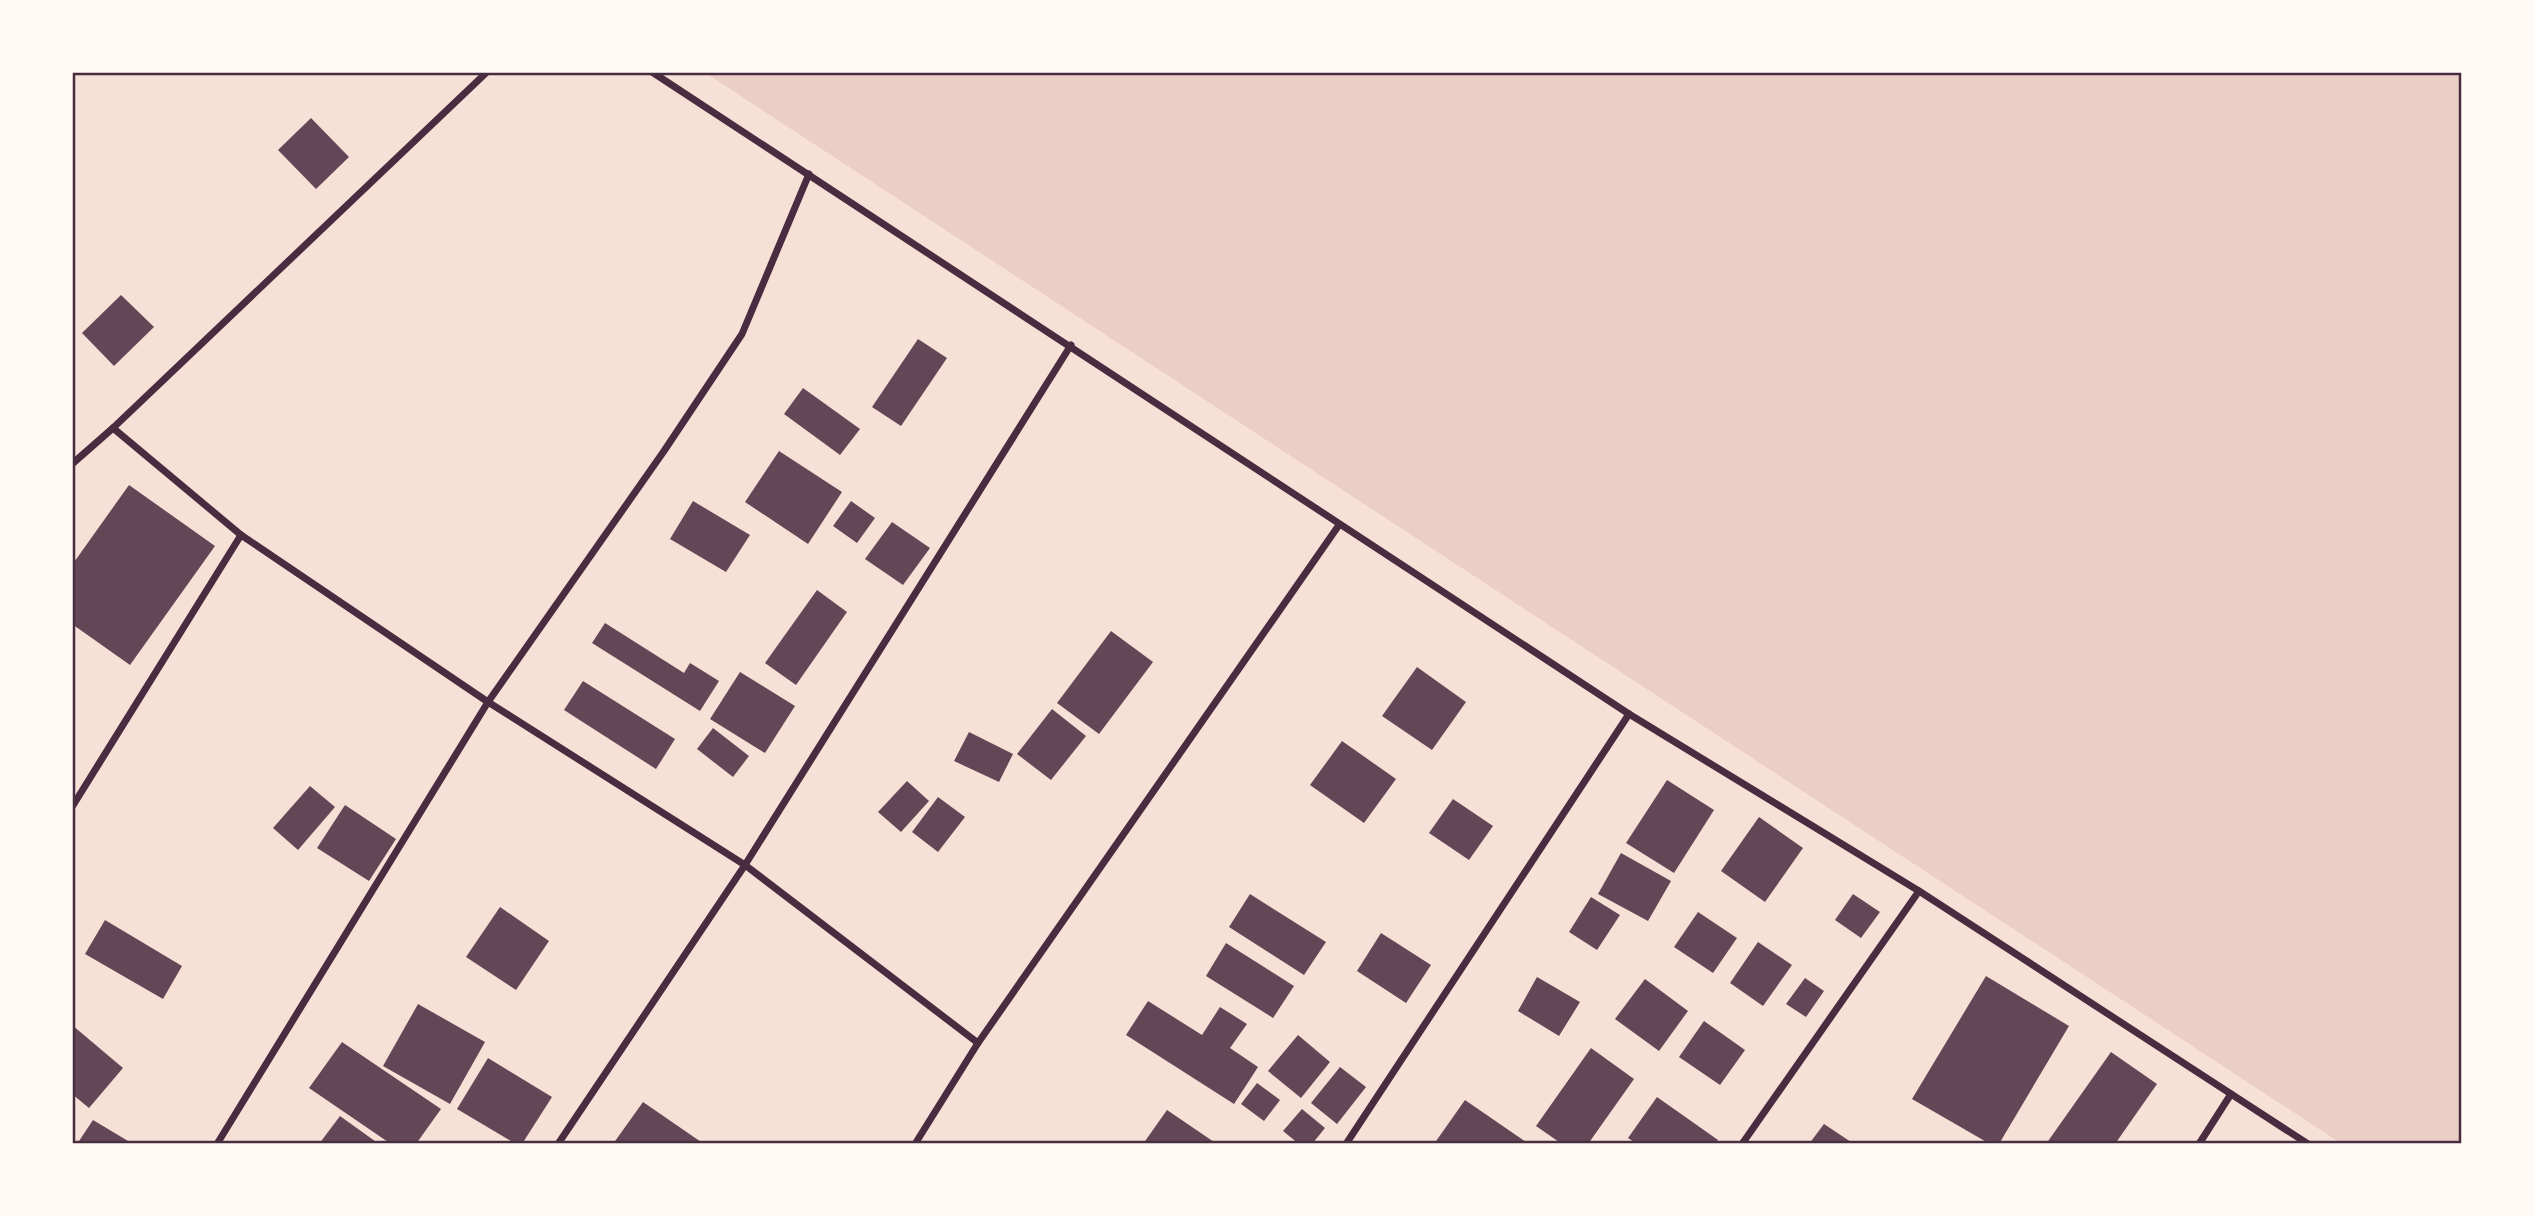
<svg xmlns="http://www.w3.org/2000/svg" width="2534" height="1216" viewBox="0 0 2534 1216" font-family="'Zilla Slab',serif">
<style>
.green{fill:#ebcfc5}
.building{fill:#644757}
.lines{fill:none;stroke-linecap:round;stroke-linejoin:round}
.minor{stroke:#4a2c40;stroke-width:7}
.neatline{fill:none;stroke:#4a2c40;stroke-width:2.5}
</style>
<rect width="100%" height="100%" fill="#f7e1d7"/>
<polygon class="green" points="704,72 2462,72 2462,1144 2342,1144"/>
<g class="building">
<polygon points="311,118 349,157 316,189 278,150"/>
<polygon points="121,295 154,327 114,366 82,333"/>
<polygon points="918,339 947,358 901,426 872,407"/>
<polygon points="803,388 860,429 840,455 784,414"/>
<polygon points="779,451 842,492 808,544 745,502"/>
<polygon points="129,485 215,546 130,665 72,624 72,565"/>
<polygon points="693,501 750,535 726,572 670,539"/>
<polygon points="851,501 875,518 857,543 833,526"/>
<polygon points="892,522 930,548 903,585 865,559"/>
<polygon points="817,590 847,612 796,685 765,663"/>
<polygon points="605,623 684,673 690,663 719,681 700,711 592,643"/>
<polygon points="1111,631 1153,662 1099,734 1057,703"/>
<polygon points="1417,667 1466,702 1432,750 1382,716"/>
<polygon points="740,672 795,706 765,753 710,719"/>
<polygon points="583,681 675,739 656,769 564,710"/>
<polygon points="1052,709 1086,736 1051,780 1017,754"/>
<polygon points="713,728 749,756 733,777 697,749"/>
<polygon points="969,732 1013,754 999,782 954,761"/>
<polygon points="1342,741 1396,779 1364,823 1310,785"/>
<polygon points="1667,780 1714,810 1674,873 1626,843"/>
<polygon points="907,781 929,801 901,832 878,812"/>
<polygon points="310,786 335,807 298,850 273,828"/>
<polygon points="938,797 965,817 938,852 912,832"/>
<polygon points="1453,799 1493,826 1469,860 1429,833"/>
<polygon points="345,805 396,839 369,881 317,848"/>
<polygon points="1759,817 1803,848 1765,902 1721,871"/>
<polygon points="1621,853 1671,881 1648,921 1598,894"/>
<polygon points="1250,894 1326,942 1304,975 1229,927"/>
<polygon points="1853,894 1880,912 1861,938 1835,920"/>
<polygon points="1591,897 1620,915 1597,950 1569,932"/>
<polygon points="500,907 549,941 516,990 466,957"/>
<polygon points="1698,912 1737,938 1713,973 1674,947"/>
<polygon points="105,920 182,966 163,999 85,954"/>
<polygon points="1381,933 1431,965 1406,1003 1357,971"/>
<polygon points="1758,942 1792,965 1763,1006 1730,983"/>
<polygon points="1226,943 1294,986 1273,1018 1206,976"/>
<polygon points="1986,976 2069,1026 1999,1144 1990,1144 1912,1099"/>
<polygon points="1537,977 1580,1002 1559,1036 1518,1011"/>
<polygon points="1805,978 1824,991 1806,1017 1786,1004"/>
<polygon points="1645,979 1688,1011 1659,1051 1615,1019"/>
<polygon points="1148,1001 1202,1035 1220,1007 1247,1024 1230,1048 1258,1067 1234,1104 1126,1035"/>
<polygon points="418,1004 485,1042 450,1104 383,1066"/>
<polygon points="1704,1021 1745,1050 1720,1085 1679,1057"/>
<polygon points="72,1025 123,1068 89,1108 72,1094"/>
<polygon points="1298,1035 1330,1062 1301,1098 1268,1071"/>
<polygon points="342,1042 441,1109 416,1144 391,1144 309,1088"/>
<polygon points="1591,1048 1634,1079 1588,1144 1562,1144 1536,1126"/>
<polygon points="2111,1052 2157,1084 2115,1144 2046,1144"/>
<polygon points="488,1058 552,1097 522,1144 516,1144 457,1109"/>
<polygon points="1340,1067 1366,1087 1337,1124 1311,1103"/>
<polygon points="1257,1083 1280,1100 1264,1121 1241,1104"/>
<polygon points="1657,1097 1718,1140 1715,1144 1637,1144 1628,1138"/>
<polygon points="1465,1100 1529,1144 1434,1144"/>
<polygon points="643,1102 704,1144 613,1144"/>
<polygon points="1302,1109 1325,1128 1312,1144 1299,1144 1283,1131"/>
<polygon points="1167,1110 1214,1142 1213,1144 1143,1144"/>
<polygon points="340,1116 379,1144 319,1144"/>
<polygon points="93,1120 133,1144 77,1144"/>
<polygon points="1824,1124 1854,1144 1809,1144"/>
</g>
<g class="lines">
<g class="minor">
<polyline points="652,72 1629,714 1919,891 2308,1144"/>
<polyline points="113,428 241,535 488,702 745,865 978,1043"/>
<polyline points="72,464 113,428 487,72"/>
<polyline points="72,807 241,535"/>
<polyline points="217,1144 488,702 664,451 742,334 809,174"/>
<polyline points="558,1144 745,865 1071,345"/>
<polyline points="915,1144 978,1043 1339,525"/>
<polyline points="1346,1144 1629,714"/>
<polyline points="1742,1144 1919,891"/>
<polyline points="2199,1144 2231,1094"/>
</g>
</g>
<rect width="2534" height="1216" fill="none" stroke="#fffaf5" stroke-width="147"/>
<rect x="74" y="74" width="2386" height="1068" class="neatline"/>
</svg>
